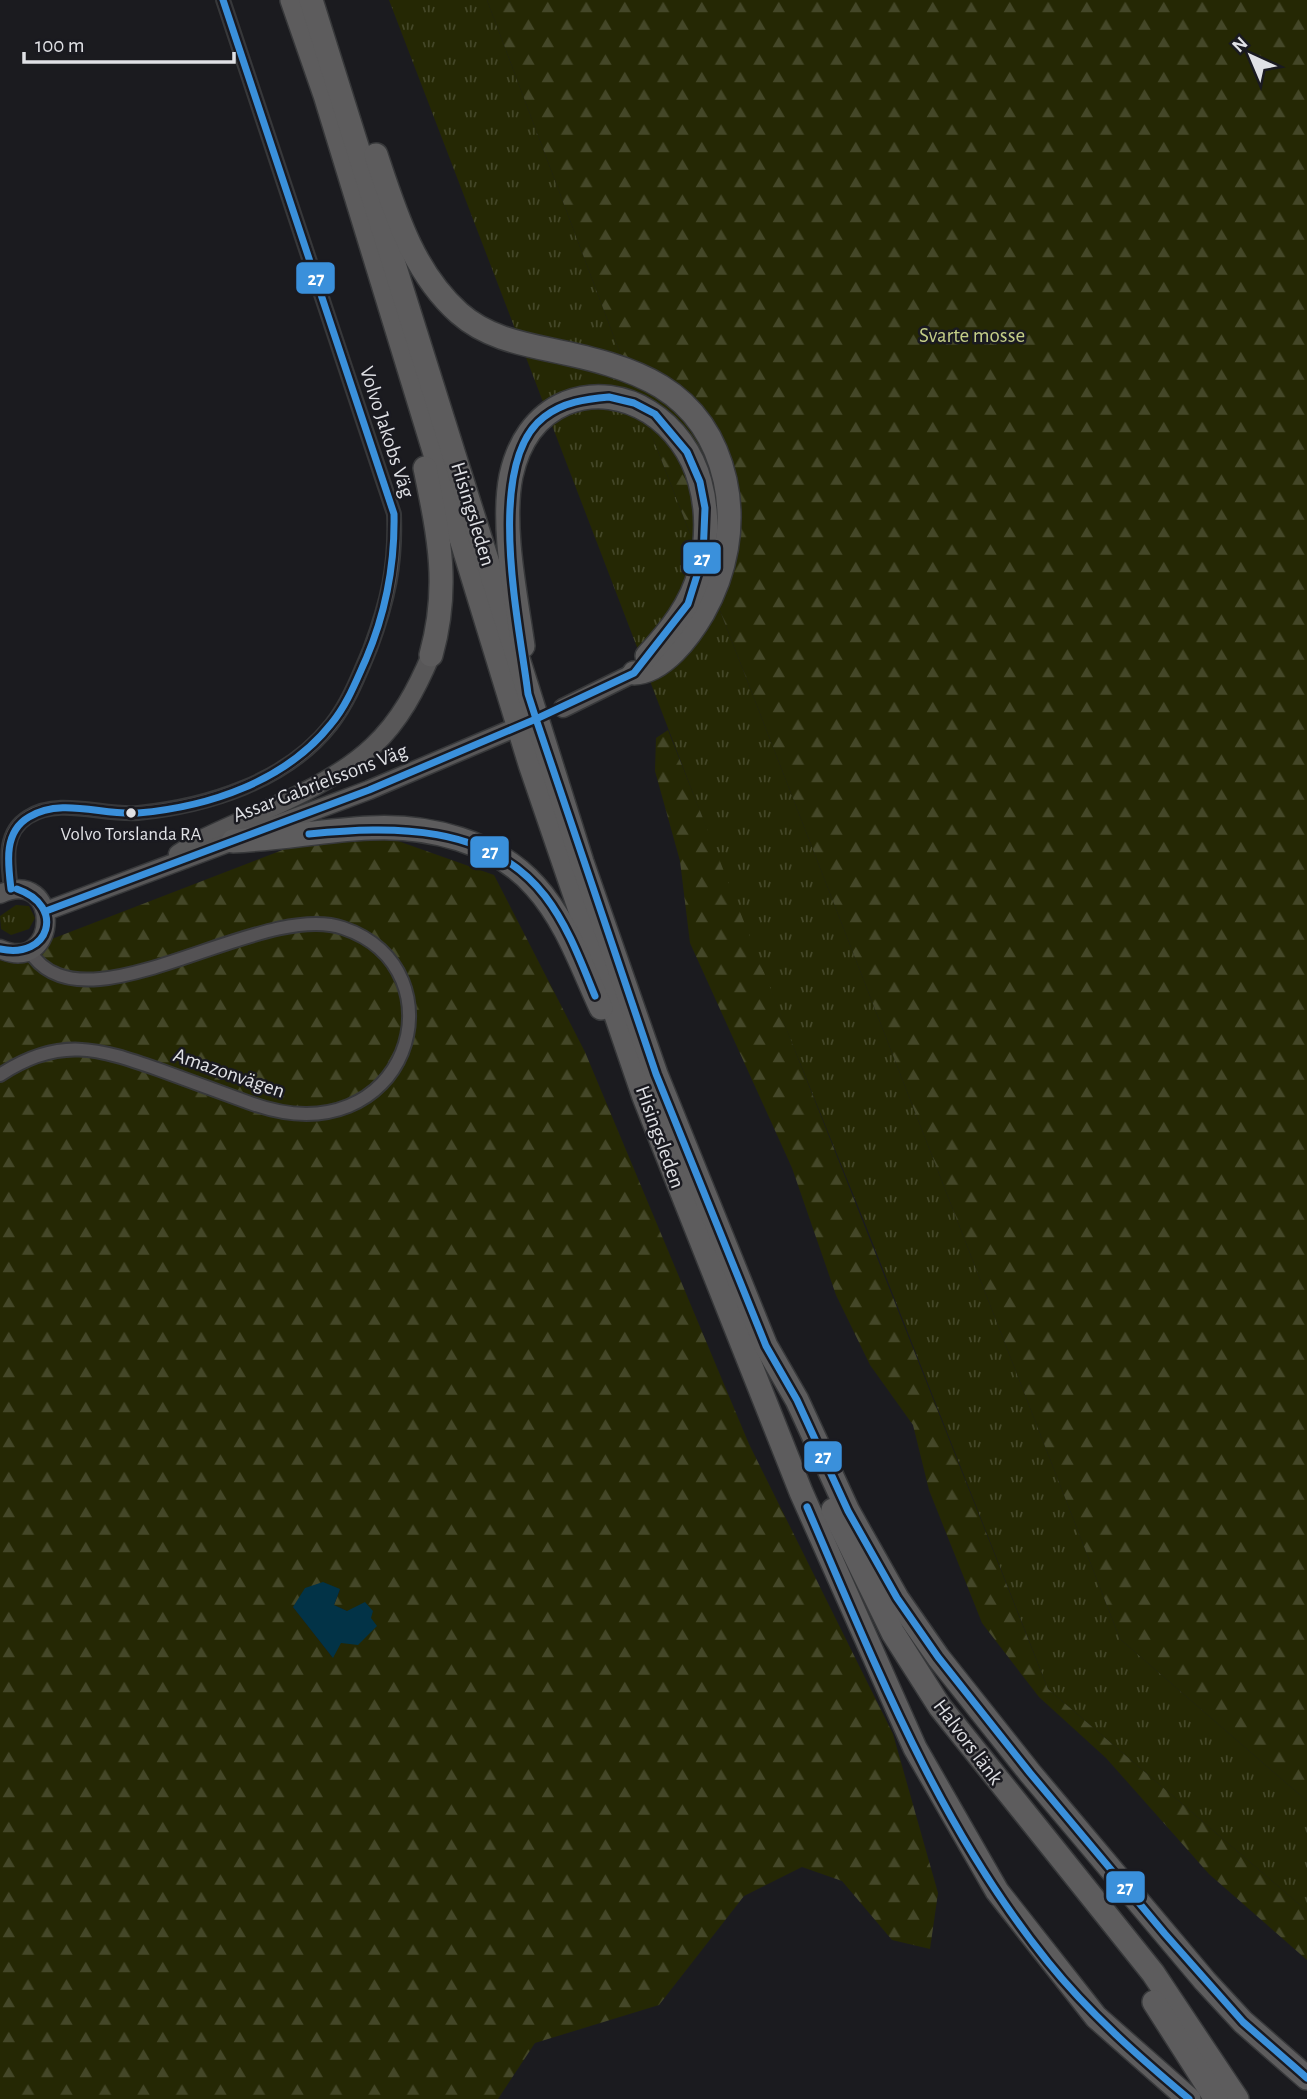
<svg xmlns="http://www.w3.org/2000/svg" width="1307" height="2099" viewBox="0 0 1307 2099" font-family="'Alegreya Sans',sans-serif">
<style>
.grass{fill:url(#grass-tufts)}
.forest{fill:url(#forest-firs);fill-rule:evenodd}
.water{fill:#023347}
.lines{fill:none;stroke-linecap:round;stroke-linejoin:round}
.street-casing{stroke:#37383a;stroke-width:16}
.secondary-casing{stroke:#37383a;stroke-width:21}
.highway-casing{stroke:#37383a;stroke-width:26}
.street{stroke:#545254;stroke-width:12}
.secondary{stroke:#585758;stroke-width:18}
.highway{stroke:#5d5c5d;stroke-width:23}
.bus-1-casing{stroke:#1a1a20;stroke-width:12}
.bus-1{stroke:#3a90db;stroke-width:7}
.bus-dot{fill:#e0e1e5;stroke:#1a1a20;stroke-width:2.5}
.labels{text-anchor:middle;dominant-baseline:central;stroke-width:5;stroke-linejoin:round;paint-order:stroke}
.bus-label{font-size:19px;fill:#e0e1e5;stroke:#1a1a20}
.park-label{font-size:21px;fill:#c4ce87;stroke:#1a1a20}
.street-label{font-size:21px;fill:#e0e1e5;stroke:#1a1a20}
.line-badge{stroke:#1a1a20;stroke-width:2.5}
.badge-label{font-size:19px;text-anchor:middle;font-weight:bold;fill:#fff}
</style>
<defs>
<pattern id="grass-tufts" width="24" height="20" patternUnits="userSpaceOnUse" patternTransform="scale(1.75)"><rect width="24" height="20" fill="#252804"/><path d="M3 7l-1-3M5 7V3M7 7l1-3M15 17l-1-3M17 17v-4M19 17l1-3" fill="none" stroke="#444728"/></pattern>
<pattern id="forest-firs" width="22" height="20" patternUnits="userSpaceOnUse" patternTransform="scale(1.75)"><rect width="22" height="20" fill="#252804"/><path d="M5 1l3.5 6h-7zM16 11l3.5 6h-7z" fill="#444728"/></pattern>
</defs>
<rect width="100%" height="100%" fill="#1b1b1f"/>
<g class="grass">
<polygon points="389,0 487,0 626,369 1120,1639 1307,1801 1307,1911 1048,1689 866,1226 732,895"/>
<polygon points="16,905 29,906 35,918 29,929 11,935 1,929 0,916"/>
</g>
<g class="forest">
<polygon points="487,0 1307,0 1307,1801 1120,1639 626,369"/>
<polygon points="668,730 1048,1689 1307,1911 1307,1960 1209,1874 1106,1758 1039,1697 982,1623 929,1490 913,1425 870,1365 836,1295 792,1168 690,943 680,861 655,771 656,738"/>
<path d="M350,824l144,51 91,177 164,392 144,290 45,159 -8,56 -38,-9 -50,-59 -40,-14 -58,29 -85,109 -124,38 -37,56h-498v-1140zM340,1590l-6,15 13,6 -15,46 -39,-50z"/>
</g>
<polygon class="water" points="323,1582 340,1589 334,1605 347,1611 365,1602 373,1611 371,1618 377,1626 358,1645 341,1643 333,1658 293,1607 305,1588"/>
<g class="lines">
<defs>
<g id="street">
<path d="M11,889c-3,-26 -9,-56 17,-72 31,-20 75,-1 110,-4 69,-7 148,-31 193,-88 18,-23 28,-50 39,-76 18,-48 26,-84 24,-135l-171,-514"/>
<path d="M0,1075c59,-39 98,-27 160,-5 30,11 60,22 90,33 159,58 215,-134 93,-175 -84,-29 -262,110 -314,22"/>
</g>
<g id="secondary">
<polyline points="563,708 634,673"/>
<path d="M178,854l20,-13c56,-28 130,-52 175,-95 27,-25 44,-58 58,-91"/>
<path d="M0,894c62,-28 60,82 0,55"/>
<polyline points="46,911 369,790 510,730"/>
</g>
<g id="highway">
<polyline points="292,0 325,95 530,764 644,1097 801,1492 915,1748 997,1891 1096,2017 1189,2099"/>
<polyline points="311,0 582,862 656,1074 766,1346 797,1400 848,1511 897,1598 938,1657 1030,1773 1205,1981 1243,2022 1307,2078"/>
<path d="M376,155c19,57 37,117 83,158 26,23 58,30 92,37 82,17 153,37 174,130 10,45 1,93 -22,133 -14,24 -40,59 -69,60"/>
<path d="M425,468c14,68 25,119 6,187"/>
<path d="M523,646c-7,-50 -22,-120 -12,-170 7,-32 24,-60 55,-73 59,-23 119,21 134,79 8,29 7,60 0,89 -9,34 -30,60 -53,85"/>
<path d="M233,841c46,-2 91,-11 137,-13 58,-3 125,13 165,58 31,34 47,81 66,122"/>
<polyline points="833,1510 893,1633 940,1707 1153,1973 1237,2099"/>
<polyline points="1154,2002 1216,2099"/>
</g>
</defs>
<use href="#street" class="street-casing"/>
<use href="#secondary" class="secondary-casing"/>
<use href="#highway" class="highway-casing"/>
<use href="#street" class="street"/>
<use href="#secondary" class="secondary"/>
<use href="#highway" class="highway"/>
<defs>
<g id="bus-1">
<path d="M609,397l25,6 21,11 32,38 13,30 5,26 -2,48 -15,48 -54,69 -98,46 -8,-25c-8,-67 -45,-231 16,-277 19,-15 42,-18 65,-20z"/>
<polyline points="536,719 656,1074 766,1346 797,1400 848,1511 897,1598 938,1657 1030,1773 1165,1934 1243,2022 1307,2078"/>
<path d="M309,834c83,-8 179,-11 236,62 23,30 36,66 50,100"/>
<path d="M11,889c-3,-25 -8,-57 18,-72 33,-20 74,-1 109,-4 71,-6 148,-32 193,-89 16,-19 25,-43 35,-65 20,-47 29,-94 28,-145l-171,-514"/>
<polyline points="46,911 369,790 536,719"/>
<path d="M0,949c50,11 66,-43 17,-60"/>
<path d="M807,1507c68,157 132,320 241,455 41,51 91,95 141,137"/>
</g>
</defs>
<use href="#bus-1" class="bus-1-casing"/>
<use href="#bus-1" class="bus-1"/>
</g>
<circle class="bus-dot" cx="131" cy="813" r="6"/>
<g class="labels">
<g class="bus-label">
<text x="131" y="834">Volvo Torslanda RA</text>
</g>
<g class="park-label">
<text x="972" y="335">Svarte mosse</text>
</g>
<g class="street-label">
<text transform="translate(387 432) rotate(72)">Volvo Jakobs Väg</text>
<text transform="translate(473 514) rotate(73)">Hisingsleden</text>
<text transform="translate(320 783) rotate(-21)">Assar Gabrielssons Väg</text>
<text transform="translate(229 1073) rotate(19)">Amazonvägen</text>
<text transform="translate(660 1137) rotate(70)">Hisingsleden</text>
<text transform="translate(968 1742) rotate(53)">Halvors länk</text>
</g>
</g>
<g class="line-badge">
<rect x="295" y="261" width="41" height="34" rx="7" fill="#3a90db"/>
<rect x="682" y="541" width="40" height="34" rx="7" fill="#3a90db"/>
<rect x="469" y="835" width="41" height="34" rx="7" fill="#3a90db"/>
<rect x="803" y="1440" width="40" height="33" rx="7" fill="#3a90db"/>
<rect x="1105" y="1870" width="41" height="34" rx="7" fill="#3a90db"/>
</g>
<g class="badge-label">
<text x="316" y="285">27</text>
<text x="702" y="565">27</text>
<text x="490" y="858">27</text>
<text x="823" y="1463">27</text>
<text x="1125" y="1894">27</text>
</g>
<g transform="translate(1251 56) rotate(316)" stroke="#1a1a20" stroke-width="5" paint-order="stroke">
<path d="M0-5L12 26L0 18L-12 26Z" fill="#e0e1e5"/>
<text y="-10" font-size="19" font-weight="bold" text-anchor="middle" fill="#e0e1e5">N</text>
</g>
<path d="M24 52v10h210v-10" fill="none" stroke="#e0e1e5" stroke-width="3.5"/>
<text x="35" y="52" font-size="21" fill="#e0e1e5" stroke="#1a1a20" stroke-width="5" paint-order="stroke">100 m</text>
</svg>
